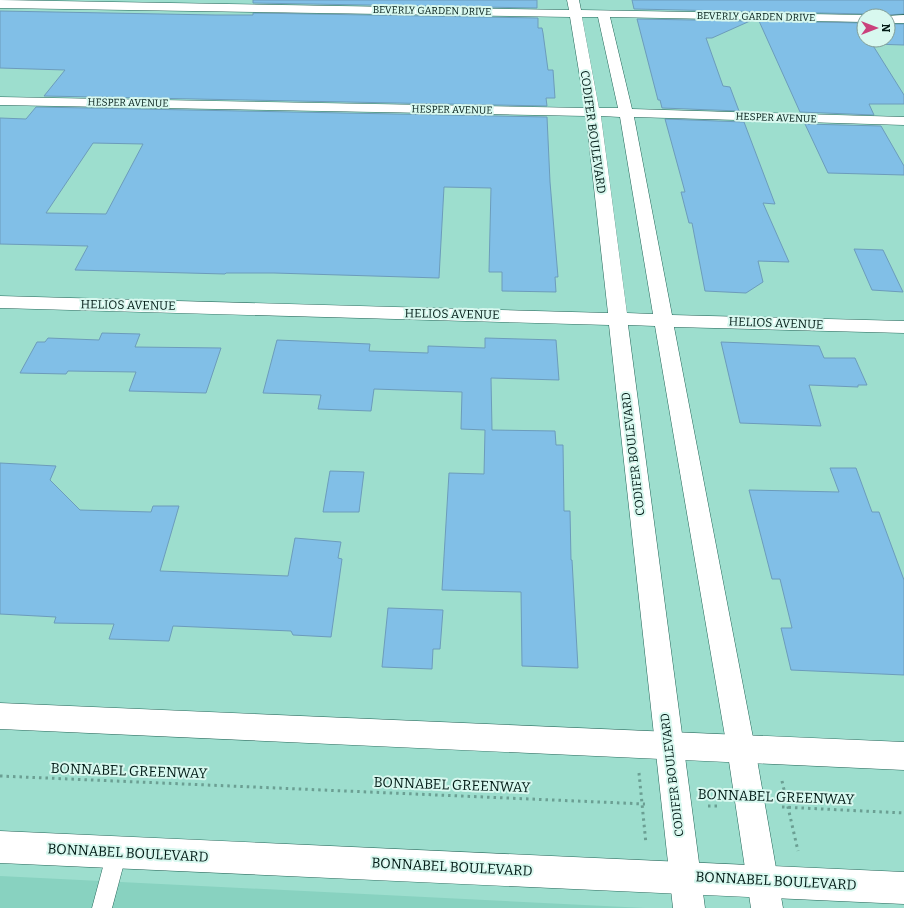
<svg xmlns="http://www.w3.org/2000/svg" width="904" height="908" viewBox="0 0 904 908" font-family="Bitter,serif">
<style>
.built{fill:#88d2c0}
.building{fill:#81bfe7;stroke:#6c9cbb;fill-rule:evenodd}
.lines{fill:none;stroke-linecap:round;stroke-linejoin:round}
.service-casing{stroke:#256659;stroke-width:1}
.minor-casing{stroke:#256659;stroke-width:1}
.secondary-casing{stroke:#256659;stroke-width:1}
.path{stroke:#6b9f93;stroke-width:3;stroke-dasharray:2.5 4;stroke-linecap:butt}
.service{fill:#fff;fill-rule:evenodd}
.minor{fill:#fff;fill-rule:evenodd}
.secondary{fill:#fff;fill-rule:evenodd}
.labels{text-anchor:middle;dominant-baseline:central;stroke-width:4;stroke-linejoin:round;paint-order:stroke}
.far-street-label{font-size:10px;fill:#011a15;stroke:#d8f8ef}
.street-label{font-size:12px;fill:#011a15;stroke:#d8f8ef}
.near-street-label{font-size:14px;fill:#011a15;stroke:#d8f8ef}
</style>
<rect width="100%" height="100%" fill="#9ddece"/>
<polygon class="built" points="0,876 645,908 0,908"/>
<g class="building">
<polygon points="253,0 537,0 537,8 253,3"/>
<polygon points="632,0 904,0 904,14 869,16 868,14 634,9"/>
<polygon points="0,11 215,15 253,15 253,13 538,18 538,28 542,28 543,33 548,70 553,70 555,98 546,98 547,106 44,96 65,70 0,68"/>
<polygon points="637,19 750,21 712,38 706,38 723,86 730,87 739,111 662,108 660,100 658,100"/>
<polygon points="759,21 864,23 864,40 888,40 888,24 904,24 904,45 872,44 904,95 904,104 869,104 874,115 800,112"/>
<path d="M36,107l511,10 3,65 8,95h-3l1,15 -54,-1v-19h-13l2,-84 -47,-1 -5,91 -165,-5h-48l-1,1 -150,-4 13,-24 -88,-2v-126l26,1zM93,143l50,1 -37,70 -60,-1z"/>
<polygon points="665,119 744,122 775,204 763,203 789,262 758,261 763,282 746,293 705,291 692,223 689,223 681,192 685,192"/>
<polygon points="805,124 881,126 904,166 904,175 828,173"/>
<polygon points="854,249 883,250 903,292 872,290"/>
<polygon points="102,333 140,334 135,347 221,348 206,393 129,391 136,372 68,371 66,374 20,373 37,342 45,342 48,338 99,340"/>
<polygon points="485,338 556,340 559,380 491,378 492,430 555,431 556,445 563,445 564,511 570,511 571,560 572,560 578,668 522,666 521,592 442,590 449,473 484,474 485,430 461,429 462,392 374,389 371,411 318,409 321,395 263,393 277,340 370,344 369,351 428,353 428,346 485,348"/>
<polygon points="721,342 819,346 824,358 855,358 867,385 858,385 858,387 809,385 821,426 740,423"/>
<polygon points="0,463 56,466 50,480 80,510 151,512 153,506 179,506 160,571 288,576 295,538 341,542 338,558 342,559 331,637 293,635 291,631 173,626 169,641 109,639 114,624 54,623 56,617 0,614"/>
<polygon points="830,468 856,468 872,512 879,512 904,580 904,675 791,670 781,628 792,628 780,579 772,579 749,490 839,492"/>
<polygon points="330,471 364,472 359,512 323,512"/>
<polygon points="388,608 443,610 440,649 433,649 432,669 382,667"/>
</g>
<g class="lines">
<defs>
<polygon id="service" points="117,842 124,845 127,852 112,908 92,908 107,852 110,845"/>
<g id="minor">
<path d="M0,0l569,10 -2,-10h12l2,10 287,5 -4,1v6l-254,-5 22,92 272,8v8l-270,-8 38,198 232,6v12l-230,-6 81,421 28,160h-32l-24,-160 -72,-422 -27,-1 77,583h-32l-64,-583 -609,-17v-12l608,17 -22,-197 -586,-11v-8l585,11 -15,-91 -570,-9zM582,17h16l20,91h-19zM601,116l19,1 33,197 -26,-1z"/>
<polygon points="904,15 904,23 888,23 888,16 886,16"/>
</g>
<g id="secondary">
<polygon points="0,703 904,742 904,770 0,729"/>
<polygon points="0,831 904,872 904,904 0,863"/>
</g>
</defs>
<use href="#service" class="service-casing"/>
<use href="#minor" class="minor-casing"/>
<use href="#secondary" class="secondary-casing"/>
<g class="path">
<polyline points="639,773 646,844"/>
<polyline points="0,776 645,804"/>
<polyline points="782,781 798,851"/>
<polyline points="708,806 719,806"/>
<polyline points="782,807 904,813"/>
</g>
<use href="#service" class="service"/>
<use href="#minor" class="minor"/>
<use href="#secondary" class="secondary"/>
</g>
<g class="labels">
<g class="far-street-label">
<text transform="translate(432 11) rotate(1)">BEVERLY GARDEN DRIVE</text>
<text transform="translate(756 17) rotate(1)">BEVERLY GARDEN DRIVE</text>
<text transform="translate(128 103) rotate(1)">HESPER AVENUE</text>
<text transform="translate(452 110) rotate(1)">HESPER AVENUE</text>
<text transform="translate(776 118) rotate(2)">HESPER AVENUE</text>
</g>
<g class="street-label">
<text transform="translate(593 132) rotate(82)">CODIFER BOULEVARD</text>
<text transform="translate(128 305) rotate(1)">HELIOS AVENUE</text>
<text transform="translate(452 314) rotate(1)">HELIOS AVENUE</text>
<text transform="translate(776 323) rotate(2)">HELIOS AVENUE</text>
<text transform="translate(633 454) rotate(-97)">CODIFER BOULEVARD</text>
<text transform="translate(672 775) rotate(-97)">CODIFER BOULEVARD</text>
</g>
<g class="near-street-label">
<text transform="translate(129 771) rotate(2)">BONNABEL GREENWAY</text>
<text transform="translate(452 785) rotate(2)">BONNABEL GREENWAY</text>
<text transform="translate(776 797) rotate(2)">BONNABEL GREENWAY</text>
<text transform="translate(128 853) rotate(3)">BONNABEL BOULEVARD</text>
<text transform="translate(452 867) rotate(3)">BONNABEL BOULEVARD</text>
<text transform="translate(776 881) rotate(3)">BONNABEL BOULEVARD</text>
</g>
</g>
<g transform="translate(876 28) rotate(90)"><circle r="19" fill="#d8f8ef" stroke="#829f98"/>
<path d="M0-3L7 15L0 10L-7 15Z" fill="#ca417c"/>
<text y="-6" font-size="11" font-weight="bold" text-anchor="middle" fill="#011a15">N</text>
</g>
</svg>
